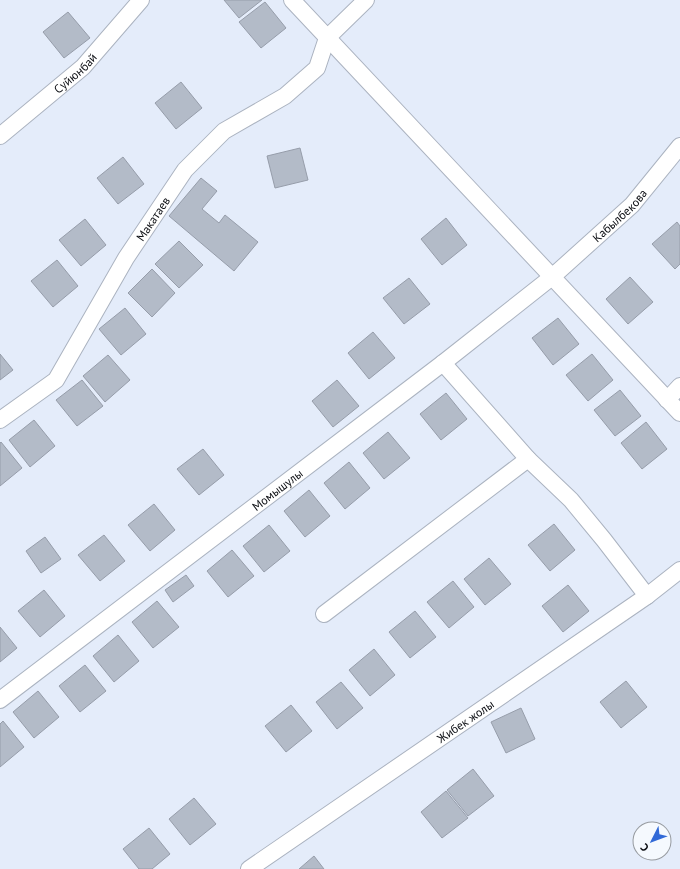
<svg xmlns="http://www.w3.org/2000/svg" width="680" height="869" viewBox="0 0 680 869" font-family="'PT Sans',sans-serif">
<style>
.building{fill:#b3bbc8;stroke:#969daa}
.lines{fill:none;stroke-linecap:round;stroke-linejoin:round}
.minor-casing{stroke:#abb3c0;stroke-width:18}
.minor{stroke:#fff;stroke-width:16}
.labels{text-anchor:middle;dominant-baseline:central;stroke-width:3;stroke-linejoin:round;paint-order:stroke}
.street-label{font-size:12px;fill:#0b0d12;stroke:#f5f9fe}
</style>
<rect width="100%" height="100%" fill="#e4ecfa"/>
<g class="building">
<polygon points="224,0 262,0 239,18"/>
<polygon points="265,2 286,28 261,48 239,22"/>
<polygon points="68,12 90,38 64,58 43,32"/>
<polygon points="181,82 202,108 176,129 155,103"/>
<polygon points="300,148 308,180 275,188 267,156"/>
<polygon points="123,157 144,184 118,204 97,178"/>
<polygon points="201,178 217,191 202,209 219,223 225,215 258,242 234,271 169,216"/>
<polygon points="446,218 467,245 442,265 421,239"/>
<polygon points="85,219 106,245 81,266 59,240"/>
<polygon points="677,222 680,226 680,264 675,269 652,244"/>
<polygon points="179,241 203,265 179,288 155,264"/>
<polygon points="57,260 78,286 53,307 31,281"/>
<polygon points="152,269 175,293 152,317 128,293"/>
<polygon points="630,277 653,302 628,324 606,299"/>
<polygon points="409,278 430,304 404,324 383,298"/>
<polygon points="125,308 146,334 121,355 99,329"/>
<polygon points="558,318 579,344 553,365 532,338"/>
<polygon points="373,332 395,358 369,379 348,353"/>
<polygon points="0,354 13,370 0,380"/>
<polygon points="592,354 613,380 588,401 566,375"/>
<polygon points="108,355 130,380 105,402 83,376"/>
<polygon points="82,380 103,406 77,426 56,400"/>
<polygon points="337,380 359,406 333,427 312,401"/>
<polygon points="620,390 641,416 615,436 594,410"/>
<polygon points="446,393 467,419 441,440 420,414"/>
<polygon points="34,420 55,446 30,467 9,440"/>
<polygon points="646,422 667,449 642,469 621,443"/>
<polygon points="388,432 410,458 384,479 363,453"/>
<polygon points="1,442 22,468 0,486 0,443"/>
<polygon points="203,449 224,475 199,495 177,469"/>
<polygon points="349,462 370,488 345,509 324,483"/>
<polygon points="309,490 330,516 305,537 284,511"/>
<polygon points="154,504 175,530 150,551 128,525"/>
<polygon points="554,524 575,550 550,571 528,545"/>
<polygon points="269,525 290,551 264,572 243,546"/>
<polygon points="104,535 125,561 100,581 78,555"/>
<polygon points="45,537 61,559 41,573 26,551"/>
<polygon points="232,550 254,576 228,597 207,571"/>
<polygon points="489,558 511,584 485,605 464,579"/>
<polygon points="186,575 194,586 173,602 165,590"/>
<polygon points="453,581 474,607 449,628 427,602"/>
<polygon points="568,585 589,611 563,632 542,606"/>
<polygon points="44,590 65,616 40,637 18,611"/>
<polygon points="157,601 179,627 153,648 132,622"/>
<polygon points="415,611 436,637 410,658 389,632"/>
<polygon points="0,627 17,648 0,662"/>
<polygon points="118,635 139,661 114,682 93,656"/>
<polygon points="374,649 395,675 370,696 349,670"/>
<polygon points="85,665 106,691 80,712 59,686"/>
<polygon points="626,681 647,707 621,728 600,702"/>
<polygon points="341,682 363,708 337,729 316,702"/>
<polygon points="38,691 59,717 34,738 13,712"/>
<polygon points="291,705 312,731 286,752 265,726"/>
<polygon points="521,708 535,739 506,753 491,722"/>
<polygon points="3,721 24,747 0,767 0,724"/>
<polygon points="473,769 494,796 468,816 447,790"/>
<polygon points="446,791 468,818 442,838 421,812"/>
<polygon points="194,798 216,824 190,845 169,819"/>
<polygon points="149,828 170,854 152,869 139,869 123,849"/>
<polygon points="314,856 324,869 299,869"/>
</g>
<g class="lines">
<defs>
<g id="minor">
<polyline points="292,0 680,413"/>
<path id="s1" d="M0,136l83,-69 58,-67"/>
<polyline points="443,363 528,459 571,500 604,540 647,596"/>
<polyline points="667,400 680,386"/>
<path id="s2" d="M0,420l56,-40 70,-122 59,-88 39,-39 61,-35 32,-28 10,-30 39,-38"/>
<polyline points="324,614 528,459"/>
<path id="s3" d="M0,700l443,-337 109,-86 80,-72 48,-59"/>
<path id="s4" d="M249,869l398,-273 33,-26"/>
</g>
</defs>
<use href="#minor" class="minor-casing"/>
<use href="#minor" class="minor"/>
</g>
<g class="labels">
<g class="street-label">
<text stroke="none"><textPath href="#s1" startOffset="98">Суйюнбай</textPath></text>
<text stroke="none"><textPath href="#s3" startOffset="787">Кабылбекова</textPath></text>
<text stroke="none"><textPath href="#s2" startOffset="257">Макатаев</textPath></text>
<text stroke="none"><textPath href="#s3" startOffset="348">Момышулы</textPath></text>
<text stroke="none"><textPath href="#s4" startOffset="262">Жибек жолы</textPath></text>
</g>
</g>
<g transform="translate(652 841) rotate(228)"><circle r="19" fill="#f5f9fe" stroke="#979ba0"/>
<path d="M0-3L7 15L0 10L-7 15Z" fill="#3169d7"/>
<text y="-6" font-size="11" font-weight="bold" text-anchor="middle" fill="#0b0d12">С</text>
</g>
</svg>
